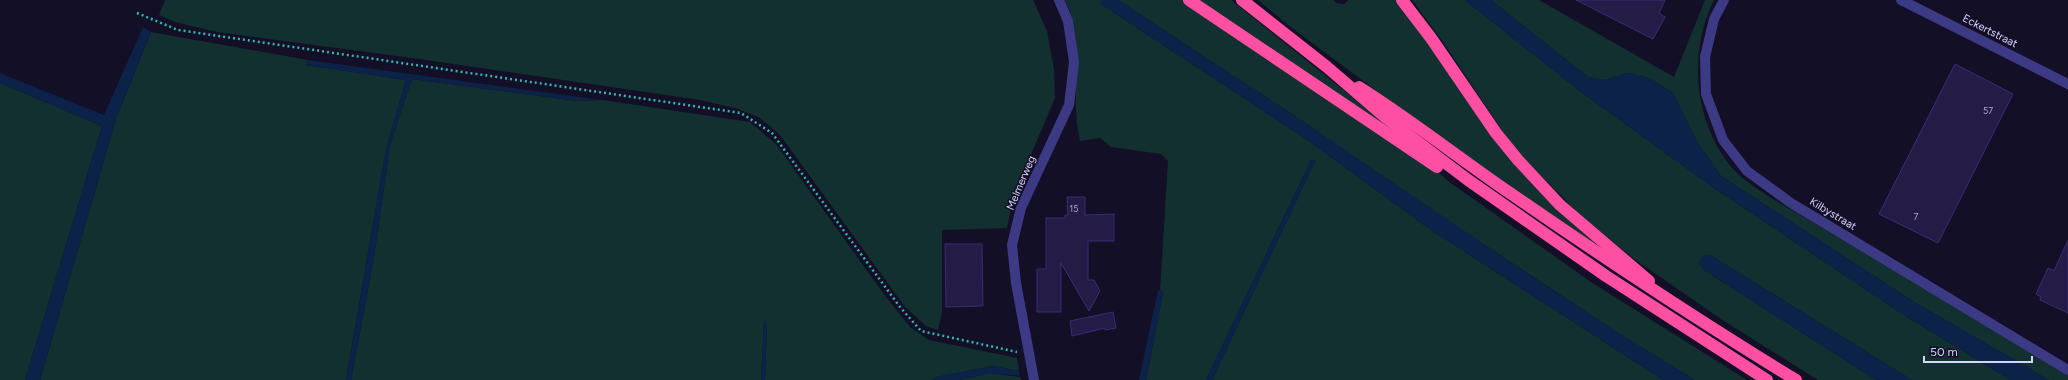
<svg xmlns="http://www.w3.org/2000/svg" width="2068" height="380" viewBox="0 0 2068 380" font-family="Figtree,sans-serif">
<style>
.green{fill:#12302f}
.water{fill:#0c2248}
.building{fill:#241b47;stroke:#3b2d73}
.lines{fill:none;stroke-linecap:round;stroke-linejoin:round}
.path{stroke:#2fb8b0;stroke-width:2.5;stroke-dasharray:2 3;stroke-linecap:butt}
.street{stroke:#3d3a85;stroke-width:10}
.highway{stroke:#ff4fa3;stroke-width:12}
.labels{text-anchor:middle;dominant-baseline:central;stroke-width:3;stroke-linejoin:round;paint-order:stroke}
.number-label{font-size:9px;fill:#aca6d1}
.street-label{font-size:11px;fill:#d9d4ff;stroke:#130f26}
</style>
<rect width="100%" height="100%" fill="#130f26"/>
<g class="green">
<polygon points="165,0 1033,0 1047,31 1054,69 1055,98 1013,197 1007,228 942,230 942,313 938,330 926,326 905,307 780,135 760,118 738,109 700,100 419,59 217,32 175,22 159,15"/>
<path d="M1065,0h36v4l208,137 119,87 235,152h-451l103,-219 -4,-1 -105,220h-60l17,-88 -3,-1 8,-130 -7,-7 -50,-7 -11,-9 -20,3c-2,-11 -4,-21 -4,-31 -2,-38 7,-75 -11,-110z"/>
<polygon points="1118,0 1231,0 1392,129 1448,181 1591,282 1747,380 1695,380 1624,337 1411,196 1295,116"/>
<polygon points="1258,0 1333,0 1336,3 1344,4 1348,0 1397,0 1516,166 1534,186 1625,264 1488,174 1288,25"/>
<polygon points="1412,0 1465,0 1581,92 1714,188 1907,317 2011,380 1912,380 1710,255 1704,255 1704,270 1876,380 1818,380 1724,321 1634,259 1581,216 1513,147 1439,36"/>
<path d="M1491,0h48l135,77 31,-77h9c-27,54 -20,127 22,172 10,10 24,18 35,26l297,173v9h-19l-135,-78 -193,-126 -24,-34 -24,-49 -24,-15 -22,-5 -22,7 -17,-3z"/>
<polygon points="151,32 308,60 306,65 406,80 386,149 346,380 40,380 116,119"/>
<polygon points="412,79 578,101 603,100 750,122 776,144 886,297 910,327 929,340 1017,358 1019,371 993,366 936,377 932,380 765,380 767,325 764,322 761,380 351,380 374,257 390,145"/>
<polygon points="0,83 102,126 25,380 0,380"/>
<polygon points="990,373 1020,377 1021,380 959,380"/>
</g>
<g class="water">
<path d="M1101,0h17c59,39 118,77 177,116 133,89 263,182 400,264h-32l-235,-152 -119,-87 -208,-137z"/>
<polygon points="1465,0 1491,0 1588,77 1605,80 1627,73 1649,78 1673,93 1697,142 1721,176 1914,302 2049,380 2011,380 1907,317 1714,188 1581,92"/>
<polygon points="143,27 151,32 116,119 40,380 25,380 102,126 0,83 0,73 104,115"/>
<polygon points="308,60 602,100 578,101 412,79 390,145 374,257 351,380 346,380 386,149 406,80 306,65"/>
<polygon points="1311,160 1315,161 1212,380 1206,380"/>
<polygon points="1704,255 1710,255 1912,380 1876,380 1704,270 1698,263"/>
<polygon points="1158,290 1163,292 1146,380 1139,380"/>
<polygon points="764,321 767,324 765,380 761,380"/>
<polygon points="993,366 1019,371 1020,376 990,373 959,380 932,380 936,377"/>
</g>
<g class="building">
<polygon points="1576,0 1665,0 1659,13 1665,17 1653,39"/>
<polygon points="1955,64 2013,94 1938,243 1879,214"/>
<polygon points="1067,197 1085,197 1085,215 1114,214 1114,241 1088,241 1088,280 1094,280 1100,291 1089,311 1061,263 1061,312 1037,312 1037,269 1046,269 1046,218 1065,218 1065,215 1068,215"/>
<polygon points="2068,240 2068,313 2040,300 2041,297 2036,294 2048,268 2054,271"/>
<polygon points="945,244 982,244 983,306 946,307"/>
<polygon points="1113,312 1116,328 1105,330 1105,328 1072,336 1070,321"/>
</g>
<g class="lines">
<polyline class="path" points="137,13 178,30 741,113 772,133 900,307 921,331 1017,352"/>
<g class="street">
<polyline points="1724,0 1714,19 1705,57 1706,94 1723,140 1747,171 1791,203 2068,370"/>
<polyline points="1901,0 2068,84"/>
<polyline points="1034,380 1016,283 1012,245 1021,208 1069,105 1074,62 1068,21 1059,0"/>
</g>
<g class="highway">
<polyline points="1189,0 1437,167"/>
<polyline points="1242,0 1327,67 1385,117 1468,180 1606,276 1767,380"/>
<polyline points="1402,0 1431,38 1496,133 1518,160 1560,205 1649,281"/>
<path d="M1359,87c52,33 100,71 151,106 94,65 189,128 286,187"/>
</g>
</g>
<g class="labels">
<g class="number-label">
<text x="1988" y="110">57</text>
<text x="1074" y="208">15</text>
<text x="1916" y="216">7</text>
</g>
<g class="street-label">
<text transform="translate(1990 31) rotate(27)">Eckertstraat</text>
<text transform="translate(1021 183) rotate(-67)">Melmerweg</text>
<text transform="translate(1833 214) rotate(31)">Kilbystraat</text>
</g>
</g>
<path d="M1924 356v6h108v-6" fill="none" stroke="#d9d4ff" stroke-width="2"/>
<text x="1930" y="356" font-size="12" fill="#d9d4ff" stroke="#130f26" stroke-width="3" paint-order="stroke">50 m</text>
</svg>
